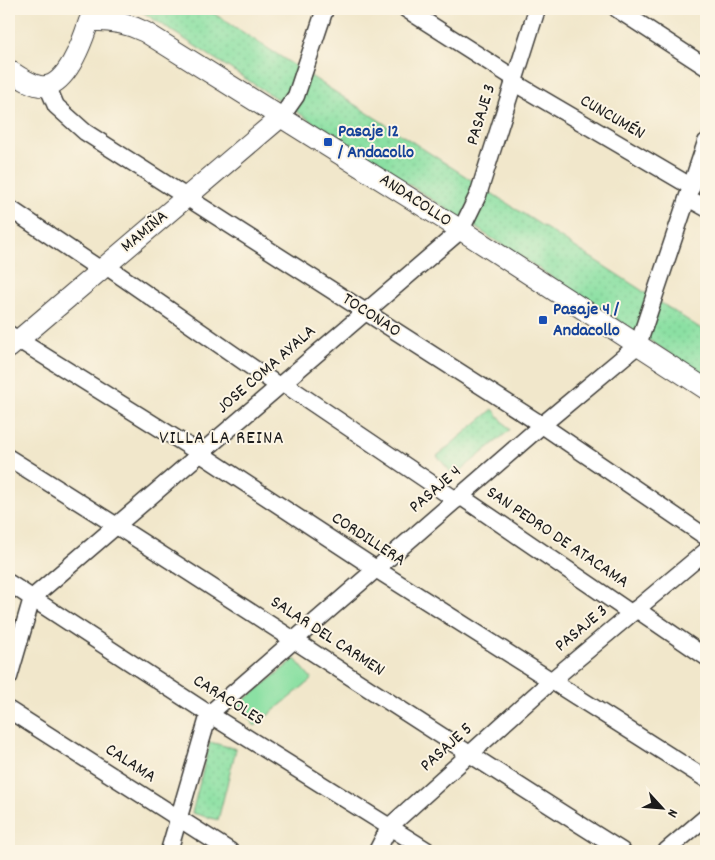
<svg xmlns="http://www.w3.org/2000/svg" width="715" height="860" viewBox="0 0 715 860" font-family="Dekko,sans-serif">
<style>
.grass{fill:#8be0a3;stroke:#547e60}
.park{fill:url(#park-dots);stroke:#547e60}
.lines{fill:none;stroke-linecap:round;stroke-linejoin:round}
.minor-casing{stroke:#3c3a36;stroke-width:19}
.tertiary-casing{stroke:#3c3a36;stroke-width:22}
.minor{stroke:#fff;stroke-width:16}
.tertiary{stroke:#fff;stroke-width:20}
.transit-dot{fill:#1a4fb4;stroke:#fcf5e5;stroke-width:2}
.labels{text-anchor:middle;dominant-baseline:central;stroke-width:4;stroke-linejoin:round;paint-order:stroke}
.street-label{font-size:18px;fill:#1c1c1c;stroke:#fcf5e5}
.transit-label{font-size:18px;font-weight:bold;fill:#164399;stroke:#fcf5e5;text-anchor:start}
.neighbourhood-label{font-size:19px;letter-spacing:1px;fill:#1c1c1c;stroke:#fcf5e5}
</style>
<defs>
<pattern id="park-dots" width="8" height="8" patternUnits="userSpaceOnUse" patternTransform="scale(1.25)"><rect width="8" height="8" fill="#8be0a3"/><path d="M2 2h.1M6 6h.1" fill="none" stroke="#77c08c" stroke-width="1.8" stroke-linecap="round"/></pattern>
</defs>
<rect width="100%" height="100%" fill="#fcf5e5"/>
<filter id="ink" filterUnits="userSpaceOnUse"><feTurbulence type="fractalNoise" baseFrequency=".02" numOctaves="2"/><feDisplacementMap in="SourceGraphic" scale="10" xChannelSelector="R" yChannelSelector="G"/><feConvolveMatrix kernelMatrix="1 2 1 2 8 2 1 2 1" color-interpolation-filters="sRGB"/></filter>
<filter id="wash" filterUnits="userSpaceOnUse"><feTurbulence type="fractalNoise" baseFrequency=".0096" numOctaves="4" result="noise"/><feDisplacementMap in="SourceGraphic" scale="20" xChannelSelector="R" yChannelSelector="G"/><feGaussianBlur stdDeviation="1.12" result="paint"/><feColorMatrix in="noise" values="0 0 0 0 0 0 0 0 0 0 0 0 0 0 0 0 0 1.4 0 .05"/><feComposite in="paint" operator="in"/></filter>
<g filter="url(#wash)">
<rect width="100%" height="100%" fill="#f1e7cb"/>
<polygon class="grass" points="295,659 312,679 255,726 238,705"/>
<g class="park">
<polygon points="138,9 207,9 706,332 706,377"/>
<polygon points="493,409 510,430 454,476 437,456"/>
<polygon points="210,742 236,749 218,820 192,813"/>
</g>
</g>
<g filter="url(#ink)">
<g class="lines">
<defs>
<g id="minor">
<polyline points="406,9 514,78"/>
<polyline points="617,9 706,67"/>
<polyline points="513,82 692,187"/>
<polyline points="47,85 56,106 85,132 542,425 706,537"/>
<polyline points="282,116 296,96 325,9"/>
<polyline points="688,198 706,208"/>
<polyline points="9,208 101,270"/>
<polyline points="106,266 279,386"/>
<polyline points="9,334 201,454 376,569 706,779"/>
<polyline points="283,383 456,500"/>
<path d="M9,458c206,128 407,264 613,393"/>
<polyline points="460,496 631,613"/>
<polyline points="9,583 209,714 428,851"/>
<polyline points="636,609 706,657"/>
<polyline points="9,677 32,598 461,230 478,195 537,9"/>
<polyline points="9,710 230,851"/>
<polyline points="169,851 209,714 542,425 638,345 706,142"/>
<polyline points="377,851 390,826 552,680 706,551"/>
<polyline points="666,851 706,817"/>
</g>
<g id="tertiary">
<path d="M9,70c9,6 20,14 31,16 26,4 43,-46 49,-65 20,-1 38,2 56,11l316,198 245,159"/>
<polyline points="9,348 282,116"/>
</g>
</defs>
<use href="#minor" class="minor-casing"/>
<use href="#tertiary" class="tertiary-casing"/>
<use href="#minor" class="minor"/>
<use href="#tertiary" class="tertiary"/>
</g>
</g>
<g class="transit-dot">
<rect x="323" y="137" width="10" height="10" rx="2.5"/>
<rect x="538" y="315" width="10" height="10" rx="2.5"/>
</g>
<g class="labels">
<g class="street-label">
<text transform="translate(482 115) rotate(-73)">PASAJE 3</text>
<text transform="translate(612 118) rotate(30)">CUNCUMÉN</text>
<text transform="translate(415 201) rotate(33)">ANDACOLLO</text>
<text transform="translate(145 232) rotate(-40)">MAMIÑA</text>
<text transform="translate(371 316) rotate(33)">TOCONAO</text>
<text transform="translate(267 370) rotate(-41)">JOSE COMA AYALA</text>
<text transform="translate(436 490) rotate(-41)">PASAJE 4</text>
<text transform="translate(557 538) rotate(34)">SAN PEDRO DE ATACAMA</text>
<text transform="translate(368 540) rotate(33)">CORDILLERA</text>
<text transform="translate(582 629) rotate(-40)">PASAJE 3</text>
<text transform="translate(327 637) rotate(33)">SALAR DEL CARMEN</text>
<text transform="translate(228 701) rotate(32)">CARACOLES</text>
<text transform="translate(447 748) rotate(-42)">PASAJE 5</text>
<text transform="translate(130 764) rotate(33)">CALAMA</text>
</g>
<g class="transit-label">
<text x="338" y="132">Pasaje 12<tspan x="338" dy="21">/ Andacollo</tspan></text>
<text x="553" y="310">Pasaje 4 /<tspan x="553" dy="21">Andacollo</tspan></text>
</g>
<g class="neighbourhood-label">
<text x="222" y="439">VILLA LA REINA</text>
</g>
</g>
<rect width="715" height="860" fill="none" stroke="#fcf5e5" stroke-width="30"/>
<g transform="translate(662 808) rotate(116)" stroke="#fcf5e5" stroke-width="4" paint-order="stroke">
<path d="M0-4L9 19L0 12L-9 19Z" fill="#1c1c1c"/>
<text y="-8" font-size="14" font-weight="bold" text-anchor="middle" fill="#1c1c1c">N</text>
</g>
</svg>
